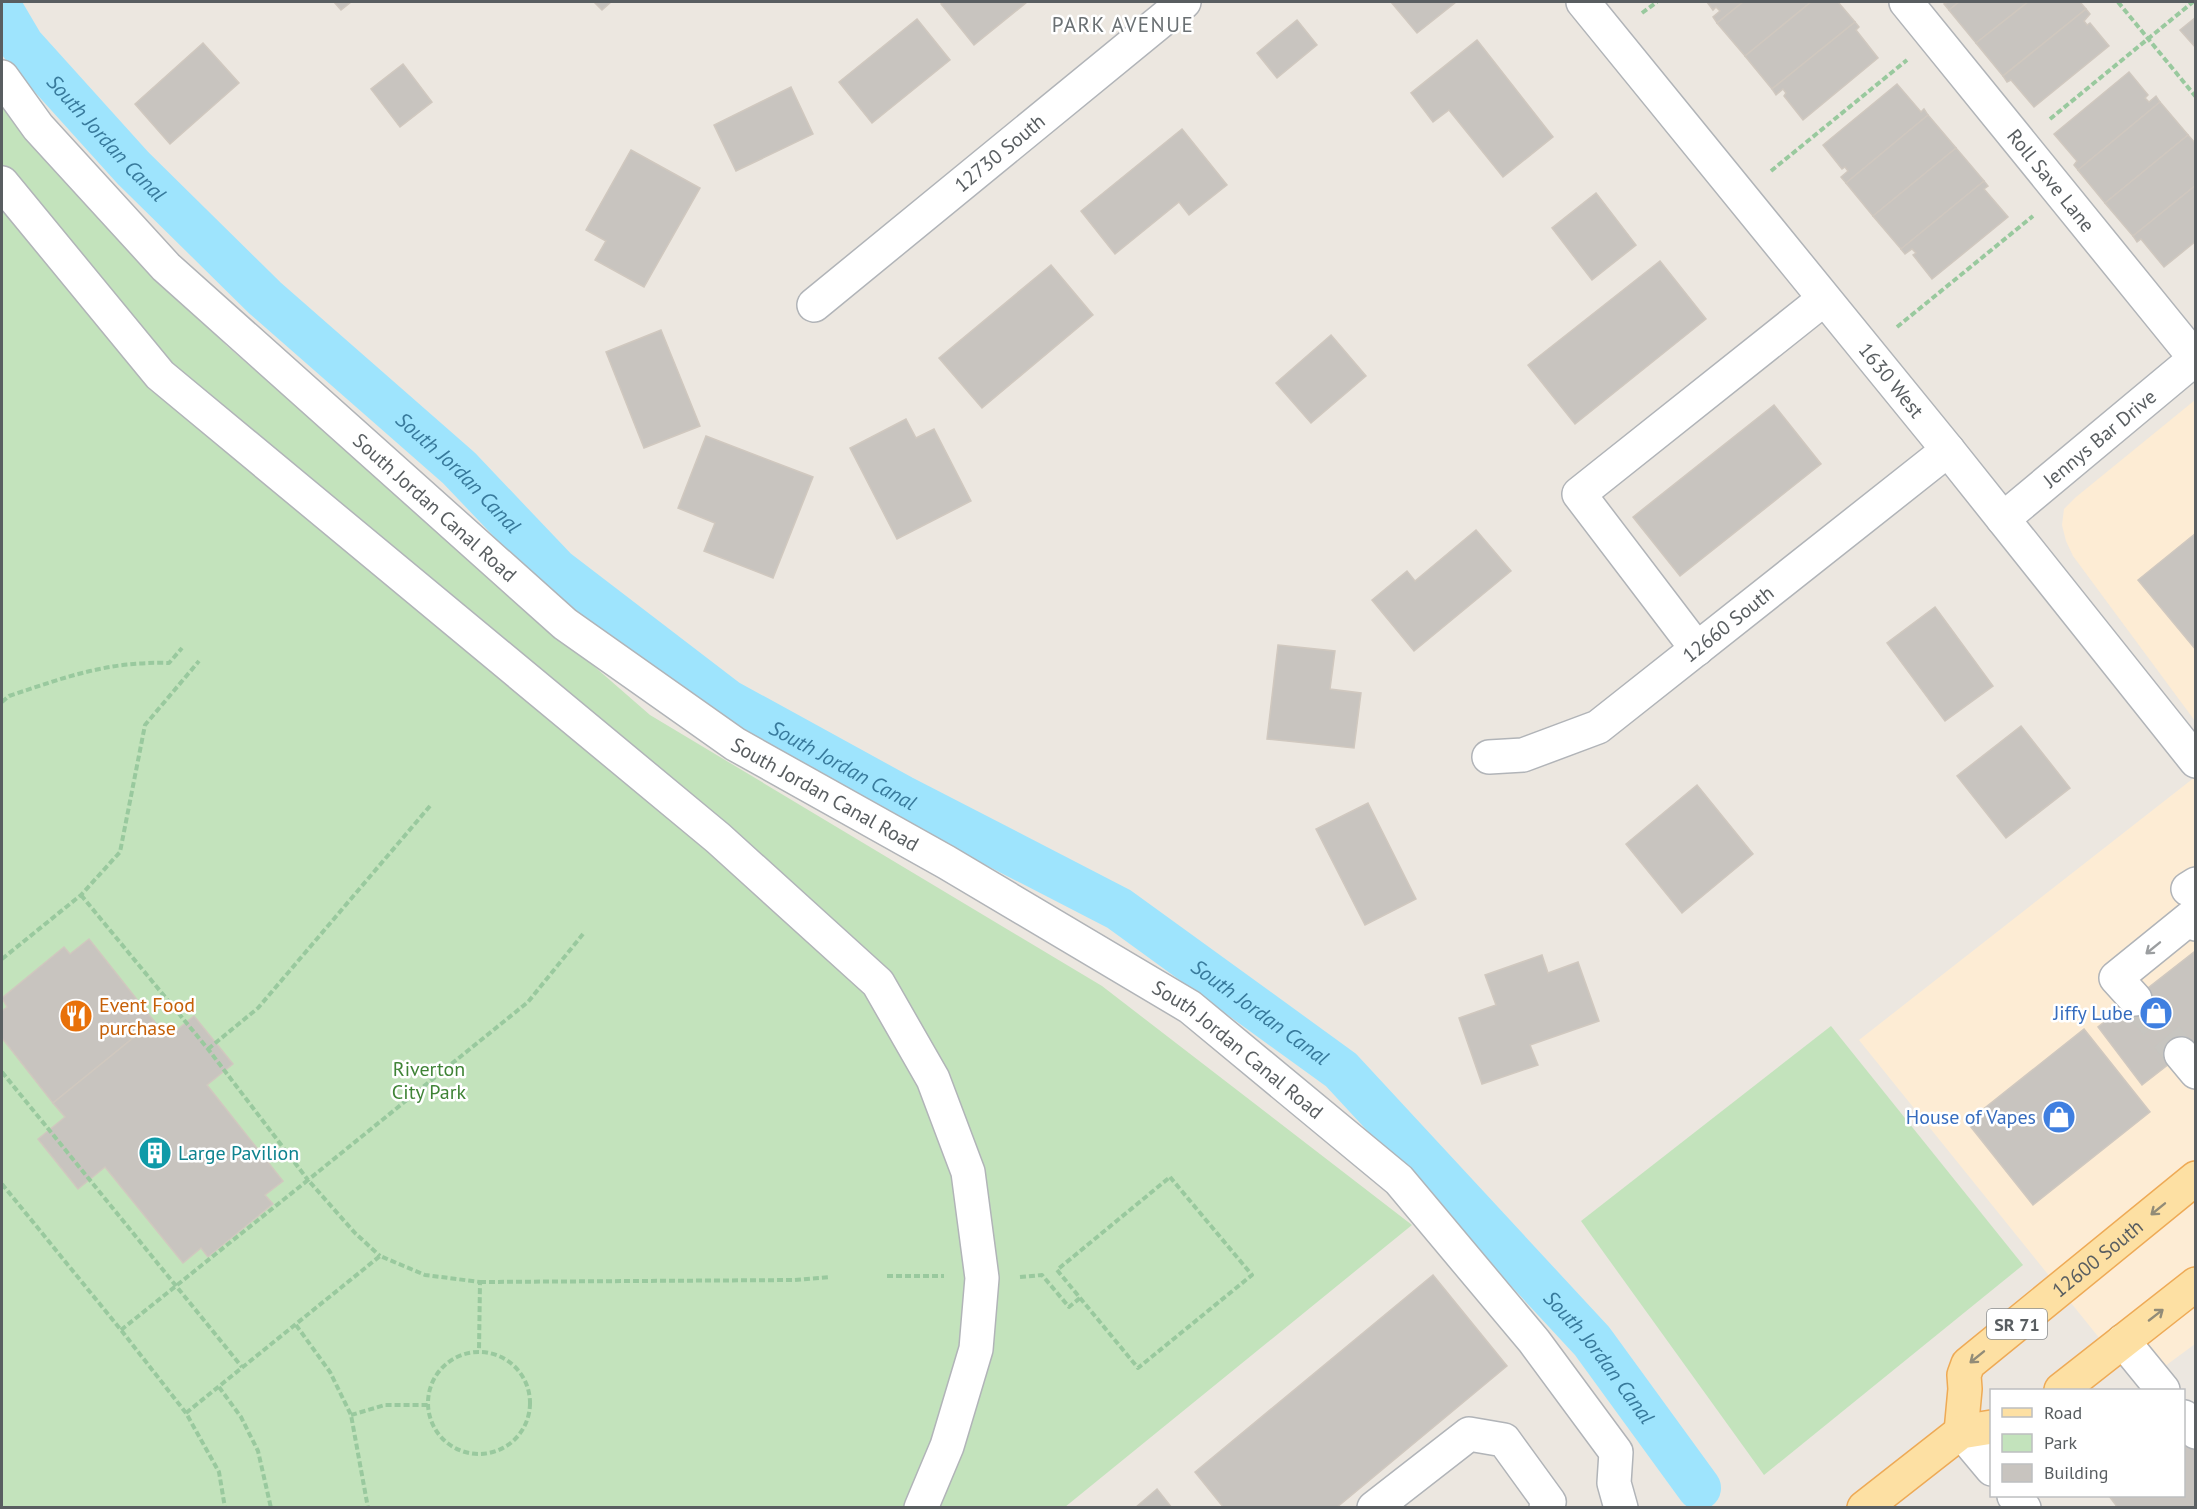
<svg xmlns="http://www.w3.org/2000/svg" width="2197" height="1509" viewBox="0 0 2197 1509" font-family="'PT Sans',sans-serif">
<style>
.commercial{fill:#fdecd4}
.green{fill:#c3e3bc}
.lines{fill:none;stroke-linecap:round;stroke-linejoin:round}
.canal{stroke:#9ee4fd;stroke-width:44}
.building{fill:#c8c4bf;stroke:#d0c8bf;stroke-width:1.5}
.minor-tunnel{stroke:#c7c5c0;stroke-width:33;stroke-dasharray:33 16;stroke-linecap:butt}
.minor-casing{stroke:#b1b4b8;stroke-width:36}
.major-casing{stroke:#eeaa56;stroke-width:36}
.path{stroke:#99c99e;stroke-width:4;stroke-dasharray:6 3;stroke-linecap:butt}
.minor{stroke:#fff;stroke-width:33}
.major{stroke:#fde0a3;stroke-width:33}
.oneway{stroke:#9b9ea0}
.oneway2{stroke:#928c78}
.labels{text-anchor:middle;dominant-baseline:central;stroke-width:5;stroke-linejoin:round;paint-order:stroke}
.shield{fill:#fff;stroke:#8b8e90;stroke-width:1.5}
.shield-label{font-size:18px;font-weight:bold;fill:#595e61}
.street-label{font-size:20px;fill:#595e61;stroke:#fff}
.food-label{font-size:20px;fill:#c56008;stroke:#fff;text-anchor:start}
.shop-label{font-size:20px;fill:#366cbe;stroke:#fff;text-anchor:end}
.park-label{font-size:20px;fill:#3f8336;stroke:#fff}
.culture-label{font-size:20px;fill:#0d838f;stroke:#fff;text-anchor:start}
.neighbourhood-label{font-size:21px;letter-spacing:1.5px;fill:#6a7073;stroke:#fff}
.water-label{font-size:21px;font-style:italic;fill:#387a9c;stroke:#fff}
</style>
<rect width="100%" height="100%" fill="#ece7e0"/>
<g class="commercial">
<polygon points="2195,400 2195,721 2073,556 2066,541 2062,525 2064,509 2076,497"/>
<polygon points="2195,777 2195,1344 2138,1386 1859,1040"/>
</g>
<g class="green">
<polygon points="2,102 54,163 227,346 650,715 1102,986 1412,1225 1065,1507 2,1507"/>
<polygon points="1831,1026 2023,1265 1764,1475 1581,1221"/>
</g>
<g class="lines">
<path class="canal" id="s1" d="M2,11l20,34 111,123 132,130 194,170 97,102 171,131 175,96 217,112 222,161 251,271 107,147"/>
</g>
<g class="building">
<polygon points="334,2 351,2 341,10"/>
<polygon points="594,2 611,2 602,10"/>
<polygon points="944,2 1027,2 974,45 941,4"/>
<polygon points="1391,2 1456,2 1417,33"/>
<polygon points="1707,2 1743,2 1717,23 1713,17 1720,11 1716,7 1713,10"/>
<polygon points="1743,2 1811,2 1745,56 1717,23"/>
<polygon points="1811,2 1838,2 1855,22 1772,89 1745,56"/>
<polygon points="1948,2 1947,2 1959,2 1949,10 1944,4"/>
<polygon points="1959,2 2028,2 1976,43 1949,10"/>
<polygon points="2028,2 2080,2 2086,9 2003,76 1976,43"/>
<polygon points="2086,9 2090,14 2084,21 2087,25 2090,23 2109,46 2034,107 2011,80 2007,82 2003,76"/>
<polygon points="2196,17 2196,48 2180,30"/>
<polygon points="917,19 950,60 872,123 839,82"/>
<polygon points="1297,20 1317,45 1277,78 1257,53"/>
<polygon points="1855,22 1859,27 1856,30 1878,58 1803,120 1784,96 1786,93 1783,89 1776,95 1772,89"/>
<polygon points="1477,40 1553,137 1503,177 1449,110 1433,122 1411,93"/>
<polygon points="203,43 239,83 170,144 135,104"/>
<polygon points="403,64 432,102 400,127 371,89"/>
<polygon points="2129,72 2148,95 2145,98 2149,102 2156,96 2160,102 2078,170 2074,165 2077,161 2054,134"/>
<polygon points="1897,84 1921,112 1924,109 1928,115 1846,183 1841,177 1848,171 1845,167 1842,169 1823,145"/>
<polygon points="791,87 813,134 736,171 714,125"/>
<polygon points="2160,102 2188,135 2105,203 2078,170"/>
<polygon points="1928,115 1956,148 1873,216 1846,183"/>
<polygon points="1182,129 1227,185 1189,215 1179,202 1115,254 1081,211"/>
<polygon points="2188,135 2196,144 2196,185 2133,236 2105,203"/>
<polygon points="1956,148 1984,181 1901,249 1873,216"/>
<polygon points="631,150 700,188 644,287 595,260 606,241 586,230"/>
<polygon points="1984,181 1988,186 1984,189 2008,217 1932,279 1913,255 1916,253 1912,249 1905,254 1901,249"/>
<polygon points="2196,185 2196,241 2164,267 2141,239 2137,242 2133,236"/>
<polygon points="1596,193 1636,245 1592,280 1552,228"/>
<polygon points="1660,261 1706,319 1575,424 1528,365"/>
<polygon points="1051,265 1093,315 982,408 939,358"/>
<polygon points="661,330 700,426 644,448 606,352"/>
<polygon points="1331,335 1366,376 1311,423 1276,383"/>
<polygon points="1774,405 1821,464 1680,576 1633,517"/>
<polygon points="906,419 916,438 934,429 971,501 897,539 850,448"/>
<polygon points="706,436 813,477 773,578 704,551 715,523 678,508"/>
<polygon points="1476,530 1511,571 1414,651 1372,600 1407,571 1415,581"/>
<polygon points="2196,533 2196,650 2138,580"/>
<polygon points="1935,607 1993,686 1945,721 1887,643"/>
<polygon points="1278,645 1335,651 1330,689 1361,693 1354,748 1267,739"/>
<polygon points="2021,726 2070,788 2006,838 1957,776"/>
<polygon points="1697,785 1753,854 1682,913 1626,844"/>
<polygon points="1368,803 1416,899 1365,925 1316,829"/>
<polygon points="89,939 154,1021 53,1103 2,1038 2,1011 7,1007 2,998 64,947 70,954"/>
<polygon points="2194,952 2196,1043 2142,1085 2098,1027"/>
<polygon points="1542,955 1548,973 1578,962 1599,1021 1530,1045 1538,1065 1482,1084 1459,1018 1496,1005 1485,975"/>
<polygon points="194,1016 233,1064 207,1085 283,1181 265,1195 273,1204 208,1257 201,1248 183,1263 105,1167 78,1189 38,1139 65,1117 53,1103 154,1021 168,1037"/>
<polygon points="2084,1029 2150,1112 2033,1205 1967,1122"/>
<polygon points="1433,1275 1507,1366 1336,1508 1224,1508 1195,1472"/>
<polygon points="2184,1436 2196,1451 2196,1508 2118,1508 2109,1496 2184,1496"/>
<polygon points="1157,1489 1172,1508 1135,1508"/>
</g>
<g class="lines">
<polyline class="minor-tunnel" points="2135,999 2181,1054"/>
<defs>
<g id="minor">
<path id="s2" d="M1583,2l365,448 248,311"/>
<path id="s3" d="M1906,2l289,356"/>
<path id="s4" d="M2,77l36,50 128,140 399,357 170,120 211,118 244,145 209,173 135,161 82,111 -2,31 7,25"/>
<polyline points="2,183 160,375 718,838 878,983 933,1079 968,1172 982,1278 976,1349 947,1446 921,1508"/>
<path id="s5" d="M814,305l370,-303"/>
<path id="s6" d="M2003,519l193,-161"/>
<polyline points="1697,649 1579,494 1824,299"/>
<path id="s7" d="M1489,757l34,-2 75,-28 350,-277"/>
<polyline points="2188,889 2196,884"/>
<polyline points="2135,999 2116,978 2190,918 2196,924"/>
<polyline points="2181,1054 2196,1072"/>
<polyline points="2123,1341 2163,1390"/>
<polyline points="2184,1417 2196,1432"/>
<polyline points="1961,1432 1992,1469"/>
<polyline points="2014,1496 2024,1508"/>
<polyline points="1374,1508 1469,1434 1504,1440 1549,1502 1546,1508"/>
</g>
<g id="major">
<polyline points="2061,1390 2196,1284"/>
<path id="s8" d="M1961,1432l4,-43 -1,-14 4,-11 228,-186"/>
<polyline points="1864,1508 1961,1432 1992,1427"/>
</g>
</defs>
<use href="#minor" class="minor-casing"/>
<use href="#major" class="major-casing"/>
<g class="path">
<polyline points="2118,2 2196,97"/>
<polyline points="1642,13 1657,2"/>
<polyline points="2050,119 2193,2"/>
<polyline points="1771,171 1907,60"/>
<polyline points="1897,327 2033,216"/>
<path d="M2,702l7,-6c57,-19 99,-35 160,-33l13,-15"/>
<polyline points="81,895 208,1049 308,1180 528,1002 583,934"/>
<polyline points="2,959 81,895 120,852 145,725 199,661"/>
<polyline points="208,1049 258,1008 430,806"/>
<polyline points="2,1072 242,1367"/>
<polygon points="1170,1177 1252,1275 1138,1368 1057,1270"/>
<polyline points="2,1184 121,1330 186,1413 219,1472 225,1508"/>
<polyline points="887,1276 944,1276"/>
<polyline points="1020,1277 1042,1275 1069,1307 1080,1298"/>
<polyline points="480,1282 794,1280 830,1277"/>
<polyline points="296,1325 330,1372 351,1415 368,1508"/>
<polyline points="121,1330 308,1180 355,1233 380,1256"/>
<circle cx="479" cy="1403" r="51"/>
<polyline points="219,1387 241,1417 258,1451 271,1508"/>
<polyline points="186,1413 380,1256 425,1275 480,1282 479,1351"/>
<polyline points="351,1415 385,1405 429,1405"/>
</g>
<use href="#minor" class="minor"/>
<use href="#major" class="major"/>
</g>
<defs><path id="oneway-shaft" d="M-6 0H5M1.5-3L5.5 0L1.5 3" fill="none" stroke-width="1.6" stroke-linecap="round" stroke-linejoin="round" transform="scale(1.5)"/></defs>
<use class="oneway" href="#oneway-shaft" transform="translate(2153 948) rotate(141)"/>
<g class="oneway2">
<use href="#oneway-shaft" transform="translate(2158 1209) rotate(141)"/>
<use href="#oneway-shaft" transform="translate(2156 1315) rotate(-38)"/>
<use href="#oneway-shaft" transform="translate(1977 1357) rotate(141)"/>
</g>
<defs>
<symbol id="shop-disc" viewBox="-11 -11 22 22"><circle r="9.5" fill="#3f7fe0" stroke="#fff"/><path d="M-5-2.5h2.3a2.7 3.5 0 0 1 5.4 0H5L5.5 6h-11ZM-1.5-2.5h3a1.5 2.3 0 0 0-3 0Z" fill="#fff"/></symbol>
<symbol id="restaurant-disc" viewBox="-11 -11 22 22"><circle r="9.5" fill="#e8710a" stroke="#fff"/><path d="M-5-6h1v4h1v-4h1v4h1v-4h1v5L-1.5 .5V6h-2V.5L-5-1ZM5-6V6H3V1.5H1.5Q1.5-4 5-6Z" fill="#fff"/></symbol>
<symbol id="building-disc" viewBox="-11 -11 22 22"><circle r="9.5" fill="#0f9aa8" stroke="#fff"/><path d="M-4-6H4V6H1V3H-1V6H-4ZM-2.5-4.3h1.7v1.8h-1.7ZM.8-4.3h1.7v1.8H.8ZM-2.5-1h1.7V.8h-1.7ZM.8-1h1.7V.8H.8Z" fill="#fff"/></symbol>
</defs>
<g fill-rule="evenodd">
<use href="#shop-disc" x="2137" y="994" width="38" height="38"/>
<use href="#restaurant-disc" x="57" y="997" width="38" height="38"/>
<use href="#shop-disc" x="2040" y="1098" width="38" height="38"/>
<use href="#building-disc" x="136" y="1134" width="38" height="38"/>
</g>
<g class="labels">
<rect class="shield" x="1987" y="1309" width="60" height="30" rx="4.5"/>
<g class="shield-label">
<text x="2017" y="1324">SR 71</text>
</g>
<g class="street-label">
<text stroke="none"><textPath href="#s5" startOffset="240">12730 South</textPath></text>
<text stroke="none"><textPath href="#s3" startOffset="230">Roll Save Lane</textPath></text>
<text stroke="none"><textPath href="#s2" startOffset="488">1630 West</textPath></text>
<text stroke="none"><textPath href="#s6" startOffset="126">Jennys Bar Drive</textPath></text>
<text stroke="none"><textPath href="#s4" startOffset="612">South Jordan Canal Road</textPath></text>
<text stroke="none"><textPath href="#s7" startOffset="280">12660 South</textPath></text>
<text stroke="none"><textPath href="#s4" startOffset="1098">South Jordan Canal Road</textPath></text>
<text stroke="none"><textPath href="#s4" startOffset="1584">South Jordan Canal Road</textPath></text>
<text stroke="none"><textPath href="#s8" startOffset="236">12600 South</textPath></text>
</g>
<g class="food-label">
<text x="99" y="1005">Event Food<tspan x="99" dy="23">purchase</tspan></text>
</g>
<g class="shop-label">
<text x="2133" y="1013">Jiffy Lube</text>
<text x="2036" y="1117">House of Vapes</text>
</g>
<g class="park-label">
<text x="429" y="1069">Riverton<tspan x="429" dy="23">City Park</tspan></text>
</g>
<g class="culture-label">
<text x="178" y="1153">Large Pavilion</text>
</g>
<g class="neighbourhood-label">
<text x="1123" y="24">PARK AVENUE</text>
</g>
<g class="water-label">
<text stroke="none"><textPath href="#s1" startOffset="165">South Jordan Canal</textPath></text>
<text stroke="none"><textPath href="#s1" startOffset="651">South Jordan Canal</textPath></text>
<text stroke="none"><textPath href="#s1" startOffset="1137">South Jordan Canal</textPath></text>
<text stroke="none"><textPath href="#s1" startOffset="1623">South Jordan Canal</textPath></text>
<text stroke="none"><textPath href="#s1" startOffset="2109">South Jordan Canal</textPath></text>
</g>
</g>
<rect width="2197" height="1509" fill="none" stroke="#595e61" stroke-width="6"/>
<rect x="1990" y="1389" width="195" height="108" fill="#ffffff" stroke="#bdbfc0" stroke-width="1.5"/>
<rect x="2002" y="1408" width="30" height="9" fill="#fde0a3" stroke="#bdbfc0" stroke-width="1.5"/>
<text x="2044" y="1419" font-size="18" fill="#595e61">Road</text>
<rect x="2002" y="1434" width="30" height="18" fill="#c3e3bc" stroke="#bdbfc0" stroke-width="1.5"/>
<text x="2044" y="1449" font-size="18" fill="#595e61">Park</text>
<rect x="2002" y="1464" width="30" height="18" fill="#c8c4bf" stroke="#bdbfc0" stroke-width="1.5"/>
<text x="2044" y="1479" font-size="18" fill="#595e61">Building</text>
</svg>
